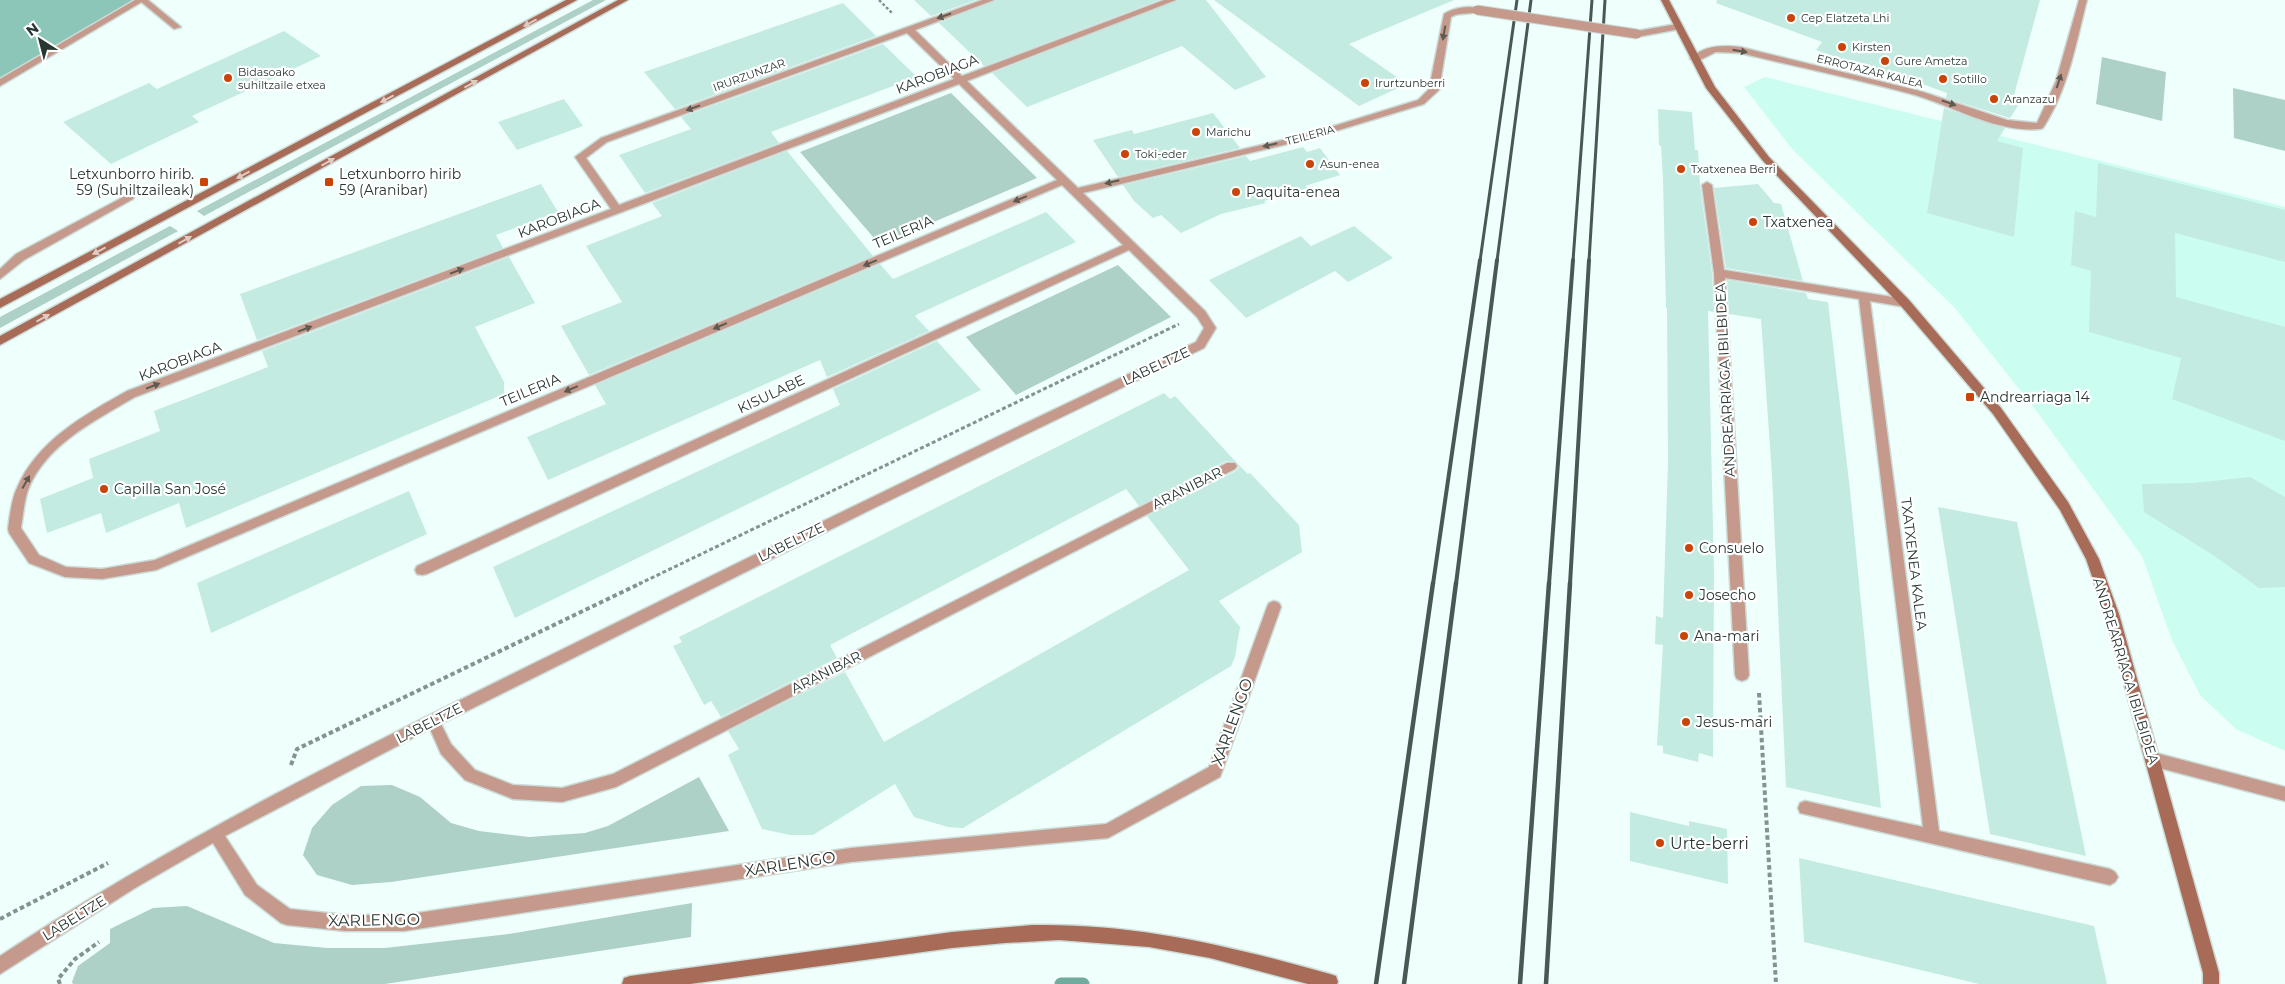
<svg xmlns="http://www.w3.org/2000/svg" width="2285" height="984" viewBox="0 0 2285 984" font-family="Montserrat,sans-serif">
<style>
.built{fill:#cbfdf0}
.green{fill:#add0c7}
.forest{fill:#8bc6b8}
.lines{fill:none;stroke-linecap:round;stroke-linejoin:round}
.stream{stroke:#71ab9d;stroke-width:13}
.building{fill:#c3ebe1}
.lane-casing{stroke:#cbdbd7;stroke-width:3}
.street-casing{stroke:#cbdbd7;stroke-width:3}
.secondary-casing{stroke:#cbdbd7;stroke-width:3}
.path-far2{stroke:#83938f;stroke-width:2.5;stroke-dasharray:3 2;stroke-linecap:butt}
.path-far1{stroke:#83938f;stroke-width:3;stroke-dasharray:4 2.5;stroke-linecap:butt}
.path{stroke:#83938f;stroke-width:4;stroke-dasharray:4.5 3;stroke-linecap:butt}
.lane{fill:#c59a8c;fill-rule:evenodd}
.street{fill:#c59a8c;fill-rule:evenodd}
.secondary{fill:#a76b57;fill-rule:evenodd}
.rail-far2{stroke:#485854;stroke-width:3}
.rail-far1{stroke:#485854;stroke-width:4}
.rail{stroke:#485854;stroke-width:4.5}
.street-bridge-casing{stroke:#cbdbd7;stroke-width:11;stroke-linecap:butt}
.street-bridge{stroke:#c59a8c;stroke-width:9}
.oneway{fill:#5e5a52}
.oneway2{fill:#e0cbc4}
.poi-dot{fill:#ca4308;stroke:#fff;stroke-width:2}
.labels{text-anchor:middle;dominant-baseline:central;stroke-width:4.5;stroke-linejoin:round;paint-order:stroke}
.far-poi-label{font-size:11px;fill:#273733;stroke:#fff;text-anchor:start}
.far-street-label{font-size:11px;fill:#273733;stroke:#fff}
.street-label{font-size:14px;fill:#273733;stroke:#fff}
.poi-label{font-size:14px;fill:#273733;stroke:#fff;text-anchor:start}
.near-street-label{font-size:16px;fill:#273733;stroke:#fff}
.near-poi-label{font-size:16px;fill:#273733;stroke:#fff;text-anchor:start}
</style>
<rect width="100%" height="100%" fill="#effffb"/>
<polygon class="built" points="1765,77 2285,207 2285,751 2236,729 2200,695 2172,640 2142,556 2038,413 1955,308 1793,150 1744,87"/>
<g class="green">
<polygon points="593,0 606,0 204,216 197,211"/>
<polygon points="2102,57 2166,72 2162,121 2096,104"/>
<polygon points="2233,88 2285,100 2285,151 2234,138"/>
<polygon points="951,93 1037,178 880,245 800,152"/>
<polygon points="170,226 178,231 0,328 0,317"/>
<polygon points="1118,265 1171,317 1016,395 966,337"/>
<polygon points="699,777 729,831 391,882 352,885 317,875 303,855 312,828 332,805 361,786 392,785 420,797 451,823 479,831 529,837 585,833 608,826"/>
<polygon points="692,903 691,937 385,984 73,984 72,982 78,966 110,943 110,929 153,908 187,906 274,943 327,948 385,948 509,934"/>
</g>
<polygon class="forest" points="0,0 141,0 0,83"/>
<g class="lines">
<polyline class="stream" points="1061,984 1083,984"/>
</g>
<g class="building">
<polygon points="914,0 976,0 931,16"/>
<polygon points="996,0 1159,0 984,66 939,23"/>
<polygon points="1178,0 1206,0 1266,77 1235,90 1182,46 1027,107 992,73"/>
<polygon points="1214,0 1454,0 1349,44 1407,84 1359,106"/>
<polygon points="1717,0 2040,0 2014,95 2023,98 2010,118 1946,98 1947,93 1898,75 1897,76 1854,61 1852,63 1816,50 1822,42 1716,3"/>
<polygon points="843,3 876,36 675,109 644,72"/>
<polygon points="284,31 321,56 192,116 199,122 111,164 63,122 149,83 157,89"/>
<polygon points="883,44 917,77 771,132 779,143 645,193 619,155 691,129 681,117"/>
<polygon points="564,99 583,126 517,150 498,122"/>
<polygon points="1944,108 2005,128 1997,141 2023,148 2014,237 1927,213"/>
<polygon points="1658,109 1692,112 1695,150 1698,150 1700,185 1712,273 1714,312 1708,311 1714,573 1713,757 1699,753 1698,762 1663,753 1663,746 1657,745 1663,645 1655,644 1656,616 1663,618 1668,462 1667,308 1666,308 1663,179 1661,146 1659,145"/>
<polygon points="1213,113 1240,148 1118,177 1093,140 1132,130 1134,134"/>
<polygon points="1303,147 1307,152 1320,148 1340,175 1305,186 1308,188 1264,201 1266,203 1221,214 1181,233 1161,215 1153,218 1134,201 1123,185 1246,156 1250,161"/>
<polygon points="787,151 873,256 589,375 561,326 622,302 586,246 662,216 652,203"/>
<polygon points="2098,163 2285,210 2285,262 2175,233 2176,297 2285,327 2285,441 2172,399 2181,358 2089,332 2091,271 2071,265 2075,211 2096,217"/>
<polygon points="541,184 558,212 496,235 503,248 257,340 240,294"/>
<polygon points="1758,184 1774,203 1781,204 1803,281 1726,268 1714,188"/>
<polygon points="1046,212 1076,242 918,314 915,316 929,331 827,377 820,360 548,480 527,437 606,404 595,385 880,264 893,279"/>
<polygon points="1354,226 1393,258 1348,282 1335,271 1246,318 1209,280 1301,236 1311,246"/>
<polygon points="509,257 535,303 475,327 504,382 504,394 186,528 179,503 106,533 101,513 47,533 40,499 93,478 89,459 160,431 154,411 268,367 262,351"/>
<polygon points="1727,280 1806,293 1808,299 1828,302 1850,490 1881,808 1786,787 1772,475 1761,319 1729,314"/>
<polygon points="937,341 981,390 515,618 493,567 840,405 833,389"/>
<polygon points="1164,393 1170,399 1175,396 1236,462 1226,461 1139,506 1126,489 830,645 837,658 721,717 711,701 704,705 673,646 682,642 679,637"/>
<polygon points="1237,463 1248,474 1250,473 1299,525 1302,552 1219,601 1240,627 1235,657 1231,666 963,828 948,827 914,817 895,784 813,835 790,835 762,829 728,755 739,749 728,731 845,672 884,742 1189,570 1147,516 1236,471 1239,467"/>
<polygon points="2250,477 2285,497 2285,587 2259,588 2213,555 2144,512 2142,484 2194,483"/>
<polygon points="409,491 427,534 211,633 197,583"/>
<polygon points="1938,507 2017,522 2086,856 1990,834"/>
<polygon points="1630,812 1689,826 1689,821 1727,829 1728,884 1630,861"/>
<polygon points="1799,858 2094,926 2107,984 1979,984 1804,942"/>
</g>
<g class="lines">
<defs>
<g id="lane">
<polygon points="139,0 148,0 181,27 174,29"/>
<polygon points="129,194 134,197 133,199 24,260 0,279 0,269 16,254"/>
</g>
<g id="street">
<polygon points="135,0 145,0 0,86 0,79"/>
<path d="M982,0h12l-79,30 47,46 202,-76h12l-209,81 111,107 230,-54 110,-34 11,-11 15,-75c9,-6 28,-10 37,-4 -8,6 -21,1 -30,7l-12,73 -15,14 -111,34 -230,55 122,118 11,17 -12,20 -330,160 -433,216 10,20 24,26 38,15 49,3 51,-14 614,-311h8l2,3 -2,3 -619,318 -54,15 -49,-3 -48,-19 -24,-26 -11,-25 -205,107 32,49 33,24 55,6h59l447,-67 255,-24 103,-57 58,-160 2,-4 5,-2 5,2 2,4 -61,170 -112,61 -257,24 -447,69h-59l-58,-6 -6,-2 -36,-28 -32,-52 -78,45 -135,86v-18c177,-118 367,-210 557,-304 212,-105 425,-209 639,-310l8,-14 -7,-11 -68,-67 -702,324 -5,1 -5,-1 -2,-4 2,-4 706,-321 -61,-60 -906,385 -54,9 -37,-2 -36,-14 -20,-30 -1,-4c2,-14 3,-28 9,-41 20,-47 67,-73 110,-97l484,-182 -36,-52 26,-19zM907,33l47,46 -335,126 -33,-47 21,-16zM959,84l98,96 -902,380 -53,9 -36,-2 -27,-12 -18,-27c2,-12 3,-26 7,-38 17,-45 68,-70 107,-93z"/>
<path d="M2079,0h8c-11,43 -19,90 -44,128l-3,1c-43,4 -85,-22 -125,-34 -58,-16 -117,-28 -175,-42l-24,-1 -18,9 -8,-2c13,-14 33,-14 50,-12l180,44 87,29 30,3 19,-42z"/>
<polygon points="1677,24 1680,25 1680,29 1637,37 1633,34 1637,31"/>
<polygon points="1707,182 1712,185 1724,270 1905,299 1911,303 1905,307 1870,301 1939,831 2110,869 2115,872 2118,877 2115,882 2110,885 1800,813 1798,808 1800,803 1805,801 1923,827 1859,299 1725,278 1749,675 1747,679 1742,681 1737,679 1735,675 1714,273 1702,185"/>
<polygon points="2152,752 2285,787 2285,801 2152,766 2147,764 2145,759 2147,754"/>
</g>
<g id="secondary">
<polygon points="566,0 577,0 0,308 0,299"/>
<polygon points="618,0 628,0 0,345 0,336"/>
<polygon points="1661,0 1669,0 1715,87 1769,157 1909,300 2001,408 2068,502 2099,559 2119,614 2219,973 2219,984 2203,984 2203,973 2105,614 2086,559 2060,510 1993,414 1901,306 1763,161 1706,88"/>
<path d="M1032,925c103,-2 199,21 298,49l6,2 2,6 -1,2h-29l-98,-26 -61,-11 -90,-7 -54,3 -53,5 -262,36h-68l2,-6 6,-2 322,-44z"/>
</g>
</defs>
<use href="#lane" class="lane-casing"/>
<use href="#street" class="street-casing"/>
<use href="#secondary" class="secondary-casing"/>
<polyline class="path-far2" points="879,0 893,14"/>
<polyline class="path-far1" points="639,584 1179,324"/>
<g class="path">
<polyline points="1759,693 1776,984"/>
<polyline points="291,765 297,749 641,583"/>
<polyline points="0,919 108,863"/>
<polyline points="60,984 58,979 75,959 99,942"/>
</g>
<use href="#lane" class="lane"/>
<use href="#street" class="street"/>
<use href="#secondary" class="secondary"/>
<g class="rail-far2">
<polyline points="1480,261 1517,0"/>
<polyline points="1497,261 1531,0"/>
<polyline points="1573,261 1592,0"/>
<polyline points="1589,261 1605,0"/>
</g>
<g class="rail-far1">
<polyline points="1433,584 1480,260"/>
<polyline points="1456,584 1497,260"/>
<polyline points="1549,584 1573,260"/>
<polyline points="1570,584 1589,260"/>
</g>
<g class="rail">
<polyline points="1376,984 1433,583"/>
<polyline points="1404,984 1456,583"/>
<polyline points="1520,984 1549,583"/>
<polyline points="1546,984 1570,583"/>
</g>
<defs>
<polyline id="street-bridge" points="1477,10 1637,34"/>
</defs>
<use href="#street-bridge" class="street-bridge-casing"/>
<use href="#street-bridge" class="street-bridge"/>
</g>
<defs><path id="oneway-solid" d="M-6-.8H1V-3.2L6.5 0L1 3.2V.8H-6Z" transform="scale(1.25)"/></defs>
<g class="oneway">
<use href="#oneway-solid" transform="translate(944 16) rotate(161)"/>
<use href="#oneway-solid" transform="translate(1444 33) rotate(100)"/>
<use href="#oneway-solid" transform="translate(1740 51) rotate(10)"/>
<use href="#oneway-solid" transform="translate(2059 81) rotate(-72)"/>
<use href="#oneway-solid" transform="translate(1949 103) rotate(19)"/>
<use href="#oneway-solid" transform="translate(693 108) rotate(160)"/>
<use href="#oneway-solid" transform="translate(1270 145) rotate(167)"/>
<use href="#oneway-solid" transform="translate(1112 182) rotate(167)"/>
<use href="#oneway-solid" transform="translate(1020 199) rotate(157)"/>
<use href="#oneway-solid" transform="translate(870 263) rotate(157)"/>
<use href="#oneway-solid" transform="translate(457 271) rotate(-21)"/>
<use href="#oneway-solid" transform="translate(720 326) rotate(157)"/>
<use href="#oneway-solid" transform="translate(305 329) rotate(-21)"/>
<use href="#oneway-solid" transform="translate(153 386) rotate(-21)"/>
<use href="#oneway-solid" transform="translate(571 389) rotate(157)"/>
<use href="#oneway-solid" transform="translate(26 482) rotate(-61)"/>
</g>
<g class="oneway2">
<use href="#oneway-solid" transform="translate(530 23) rotate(152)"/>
<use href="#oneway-solid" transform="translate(471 84) rotate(-29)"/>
<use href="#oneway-solid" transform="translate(387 99) rotate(152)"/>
<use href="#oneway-solid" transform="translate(328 162) rotate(-29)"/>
<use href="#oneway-solid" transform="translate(243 175) rotate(152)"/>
<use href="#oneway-solid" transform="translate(185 240) rotate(-29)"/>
<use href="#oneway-solid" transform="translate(99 251) rotate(152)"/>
<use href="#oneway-solid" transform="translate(43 318) rotate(-29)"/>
</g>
<g class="poi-dot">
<circle cx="1791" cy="18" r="5"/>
<circle cx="1842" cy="47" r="5"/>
<circle cx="1885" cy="61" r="5"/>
<circle cx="228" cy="78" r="5"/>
<circle cx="1943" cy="79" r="5"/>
<circle cx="1365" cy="83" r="5"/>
<circle cx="1994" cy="99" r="5"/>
<circle cx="1196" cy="132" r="5"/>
<circle cx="1125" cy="154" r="5"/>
<circle cx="1310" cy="164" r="5"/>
<circle cx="1681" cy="169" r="5"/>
<rect x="199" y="177" width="10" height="10" rx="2.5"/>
<rect x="324" y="177" width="10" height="10" rx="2.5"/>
<circle cx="1236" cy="192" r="5"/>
<circle cx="1753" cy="222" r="5"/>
<rect x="1965" y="392" width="10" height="10" rx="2.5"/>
<circle cx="104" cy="489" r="5"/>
<circle cx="1689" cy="548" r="5"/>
<circle cx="1689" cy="595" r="5"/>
<circle cx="1684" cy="636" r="5"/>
<circle cx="1686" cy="722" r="5"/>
<circle cx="1660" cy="843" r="5"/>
</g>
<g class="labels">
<g class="far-poi-label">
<text x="1801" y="18">Cep Elatzeta Lhi</text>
<text x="1852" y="47">Kirsten</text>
<text x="1895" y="61">Gure Ametza</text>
<text x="238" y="72">Bidasoako<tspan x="238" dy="13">suhiltzaile etxea</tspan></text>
<text x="1953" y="79">Sotillo</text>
<text x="1375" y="83">Irurtzunberri</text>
<text x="2004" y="99">Aranzazu</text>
<text x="1206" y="132">Marichu</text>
<text x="1135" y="154">Toki-eder</text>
<text x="1320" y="164">Asun-enea</text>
<text x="1691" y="169">Txatxenea Berri</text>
</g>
<g class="far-street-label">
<text transform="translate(1870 71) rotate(14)">ERROTAZAR KALEA</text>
<text transform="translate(749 75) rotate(-20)">IRURZUNZAR</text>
<text transform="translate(1310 135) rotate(-15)">TEILERIA</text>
</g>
<g class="street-label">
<text transform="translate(937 74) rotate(-21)">KAROBIAGA</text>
<text transform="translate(559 218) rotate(-21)">KAROBIAGA</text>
<text transform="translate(903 232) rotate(-23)">TEILERIA</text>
<text transform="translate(180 361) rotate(-21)">KAROBIAGA</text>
<text transform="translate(1156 366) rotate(-25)">LABELTZE</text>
<text transform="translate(1725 380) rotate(-93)">ANDREARRIAGA IBILBIDEA</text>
<text transform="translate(530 390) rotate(-23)">TEILERIA</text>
<text transform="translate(771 394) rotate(-25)">KISULABE</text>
<text transform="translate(1187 488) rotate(-27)">ARANIBAR</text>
<text transform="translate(791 542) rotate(-26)">LABELTZE</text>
<text transform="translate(1914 564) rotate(83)">TXATXENEA KALEA</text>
<text transform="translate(2126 671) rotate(73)">ANDREARRIAGA IBILBIDEA</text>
<text transform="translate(826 672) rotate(-27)">ARANIBAR</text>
<text transform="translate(429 723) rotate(-27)">LABELTZE</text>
<text transform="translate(74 918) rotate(-32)">LABELTZE</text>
</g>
<g class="poi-label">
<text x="194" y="174" text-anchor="end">Letxunborro hirib.<tspan x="194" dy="16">59 (Suhiltzaileak)</tspan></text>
<text x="339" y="174">Letxunborro hirib<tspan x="339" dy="16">59 (Aranibar)</tspan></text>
<text x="1246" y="192">Paquita-enea</text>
<text x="1763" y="222">Txatxenea</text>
<text x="1980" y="397">Andrearriaga 14</text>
<text x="114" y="489">Capilla San José</text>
<text x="1699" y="548">Consuelo</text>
<text x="1699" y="595">Josecho</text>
<text x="1694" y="636">Ana-mari</text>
<text x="1696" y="722">Jesus-mari</text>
</g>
<g class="near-street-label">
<text transform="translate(1232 722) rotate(-70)">XARLENGO</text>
<text transform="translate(790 864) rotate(-9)">XARLENGO</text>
<text transform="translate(374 920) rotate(-1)">XARLENGO</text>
</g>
<g class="near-poi-label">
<text x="1670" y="843">Urte-berri</text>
</g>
</g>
<g transform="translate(40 40) rotate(324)" stroke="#ffffff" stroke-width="4" paint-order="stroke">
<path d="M0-4L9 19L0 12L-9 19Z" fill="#273733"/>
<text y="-8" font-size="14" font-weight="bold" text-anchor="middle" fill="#273733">N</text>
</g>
</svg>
